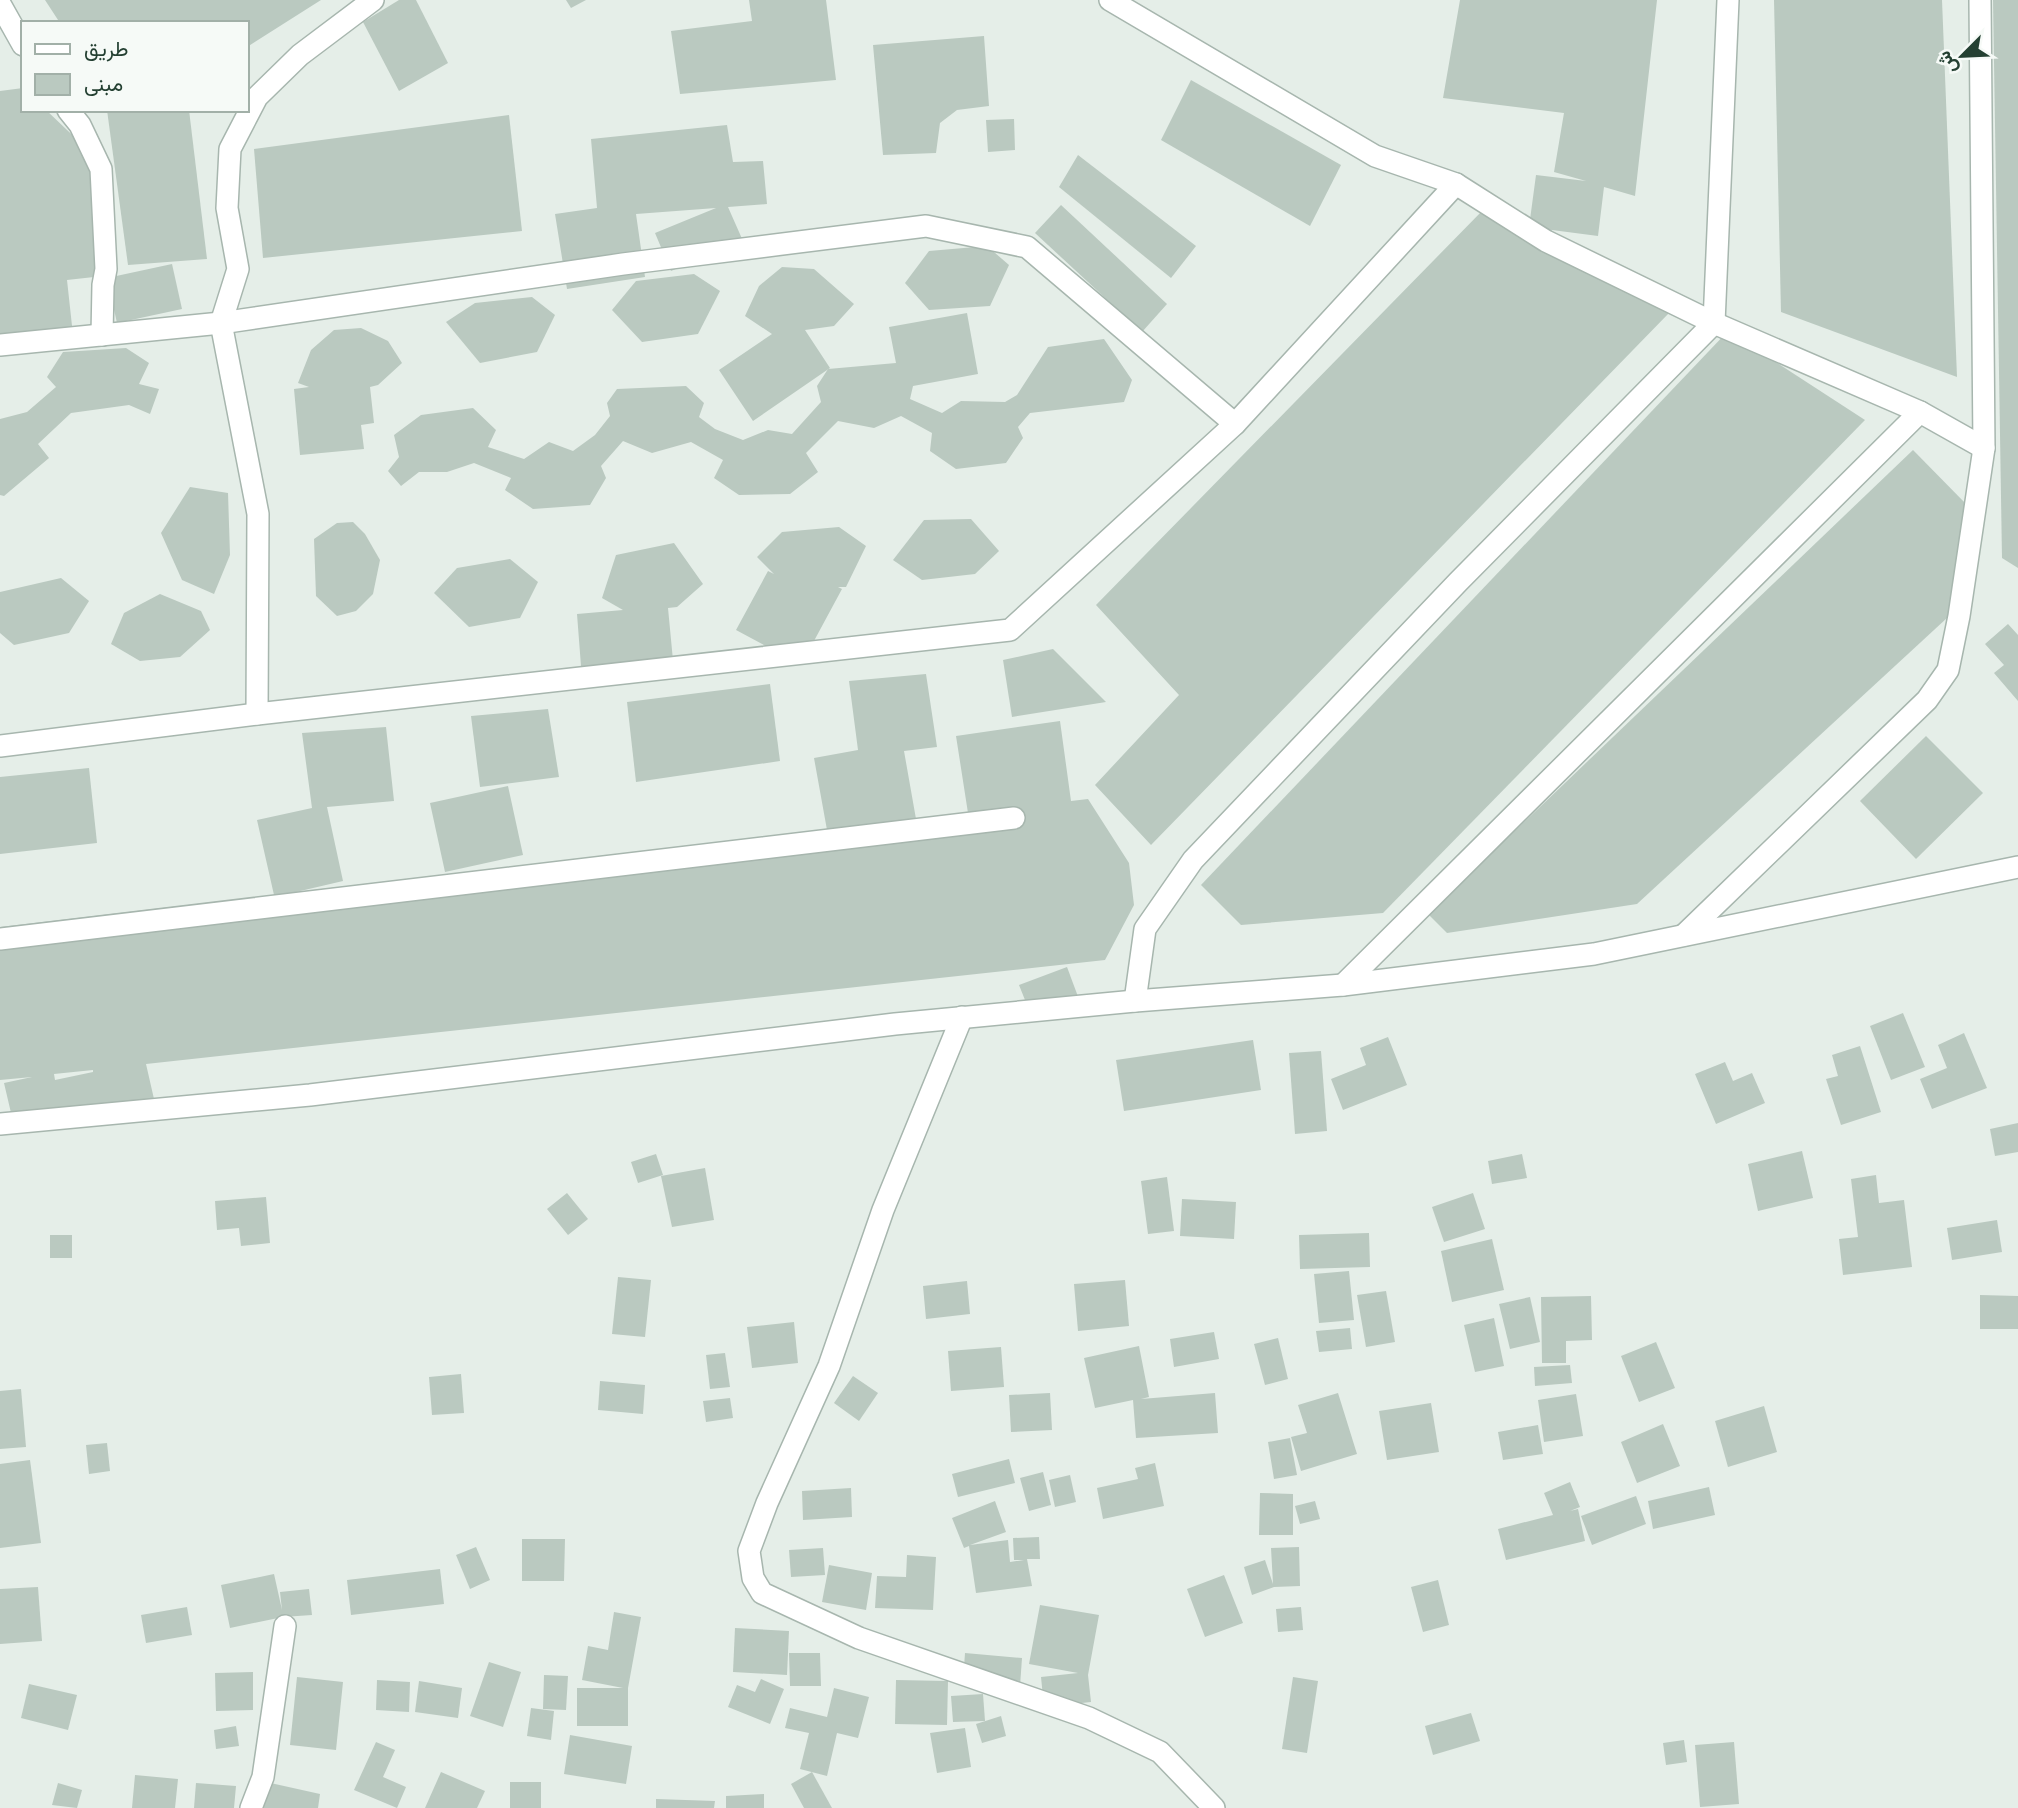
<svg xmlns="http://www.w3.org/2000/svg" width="2018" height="1808" viewBox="0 0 2018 1808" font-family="'Fira Sans',Vazirmatn,sans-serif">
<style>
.building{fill:#bac9c0;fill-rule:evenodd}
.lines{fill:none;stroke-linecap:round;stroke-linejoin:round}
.street-casing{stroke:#a7b6ae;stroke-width:24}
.street{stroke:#fff;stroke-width:21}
</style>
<rect width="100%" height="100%" fill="#e5eee8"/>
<g class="building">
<polygon points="45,0 321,0 247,47 247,23 60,23"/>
<polygon points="399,0 416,0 448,63 399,91 363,22"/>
<polygon points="566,0 586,0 571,8"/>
<polygon points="749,0 826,0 836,80 680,94 671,31 752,21"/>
<polygon points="1460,0 1657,0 1635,196 1604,187 1598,236 1529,227 1536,175 1586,181 1554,172 1564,113 1443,98"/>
<polygon points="1774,0 1942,0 1957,377 1781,312"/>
<polygon points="1993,0 2018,0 2018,568 2002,558"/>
<polygon points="984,36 989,106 957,110 940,123 936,153 883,155 873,45"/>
<polygon points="1191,80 1341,165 1310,226 1161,140"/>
<polygon points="23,88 23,110 46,110 87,149 103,276 67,280 73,335 0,343 0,91"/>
<polygon points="107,110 189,110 207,259 128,265"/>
<polygon points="509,115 522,231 263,258 254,149"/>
<polygon points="1014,119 1015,150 988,152 986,120"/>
<polygon points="727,125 733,162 763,161 767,204 728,207 743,241 671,271 655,233 716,208 636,214 645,277 567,289 555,214 597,208 591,139"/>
<polygon points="1078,155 1196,246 1171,278 1059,187"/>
<polygon points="1061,205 1167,304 1142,332 1035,233"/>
<polygon points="1483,210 1669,313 1151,845 1095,785 1179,695 1096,605"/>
<polygon points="987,246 1009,265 990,306 929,310 905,283 929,251"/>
<polygon points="172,264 182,309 117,323 107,278"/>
<polygon points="782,267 814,269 854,304 834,326 805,330 830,368 753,421 719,370 772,334 745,316 759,286"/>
<polygon points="694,274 720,291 698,334 642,342 612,310 636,281"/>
<polygon points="532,297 555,315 537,352 480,363 446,322 475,303"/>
<polygon points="967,313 978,374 913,386 910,399 942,413 961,401 1005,402 1017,395 1048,347 1104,339 1132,380 1124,402 1030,413 1018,427 1023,438 1006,463 956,469 930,451 932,433 901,416 874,428 838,421 806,453 818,472 790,494 739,495 714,478 723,460 691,442 652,453 623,441 601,466 606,478 590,505 533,509 505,490 511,478 474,463 447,472 419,472 401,486 388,471 399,457 394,435 421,415 473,408 496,430 488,447 524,459 549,442 573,451 595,435 610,416 607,403 617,389 686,386 704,403 699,417 715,429 743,440 768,430 792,434 821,402 817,386 828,369 896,363 889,327"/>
<polygon points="361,328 388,341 402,363 378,385 370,387 374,423 361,425 364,449 300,455 294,389 309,387 298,383 311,350 334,330"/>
<polygon points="1728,331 1865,420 1383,913 1241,925 1201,885"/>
<polygon points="126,348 149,363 139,384 159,389 150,414 129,405 71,413 38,444 49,458 4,496 0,495 0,419 27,412 56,387 47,377 63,352"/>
<polygon points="1913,450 1969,507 1960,606 1637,904 1447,933 1428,914"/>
<polygon points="190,487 228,493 230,555 214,594 182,580 161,533"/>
<polygon points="971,519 999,551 975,574 922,580 893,560 924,520"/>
<polygon points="353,522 365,534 380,560 373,594 356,611 337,616 316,596 314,539 337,523"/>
<polygon points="839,527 866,546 846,587 838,587 842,589 801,665 736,630 768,571 774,574 757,557 782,532"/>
<polygon points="674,543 703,584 677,607 668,608 674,671 582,679 577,614 623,610 602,598 616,555"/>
<polygon points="510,559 538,582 520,618 469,627 434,593 457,568"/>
<polygon points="61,578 89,601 69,633 14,645 0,633 0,592"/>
<polygon points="160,594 201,611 210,630 180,657 140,661 111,644 124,613"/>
<polygon points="2008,624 2018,635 2018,701 1994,673 2004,665 1985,644"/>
<polygon points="1053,649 1106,702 1012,717 1003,660"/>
<path d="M926,674l11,73 -33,4 12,68 52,-6 -12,-77 104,-15 11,80 17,-2 41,64 5,42 -29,55 -959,104 8,35 -139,31 -11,-47 28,-6 -32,3v-153l274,-32 -17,-75 55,-12 -10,-75 84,-6 8,74 -67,6 16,74 -47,11 531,-62 -13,-72 44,-8 -9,-69zM93,1070v2l-38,8 -1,-6z"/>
<polygon points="770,684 780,761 636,782 627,702"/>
<polygon points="548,709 559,777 480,787 471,716"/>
<polygon points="1926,736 1983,793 1916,859 1860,801"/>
<polygon points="89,768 97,843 0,854 0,777"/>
<polygon points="508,786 523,855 445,872 430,803"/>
<polygon points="1067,967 1080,1002 1033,1020 1019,985"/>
<polygon points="1903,1013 1925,1067 1891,1080 1870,1026"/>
<polygon points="1964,1033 1987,1088 1932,1109 1920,1079 1947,1068 1938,1045"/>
<polygon points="1388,1037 1407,1085 1343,1110 1331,1079 1366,1065 1360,1048"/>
<polygon points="1253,1040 1261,1090 1124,1111 1116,1060"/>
<polygon points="1860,1046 1881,1112 1841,1125 1826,1079 1838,1076 1832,1055"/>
<polygon points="1321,1051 1327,1131 1295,1134 1289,1053"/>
<polygon points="1725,1062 1733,1081 1752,1073 1765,1103 1716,1124 1695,1074"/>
<polygon points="2018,1123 2018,1152 1995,1156 1990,1129"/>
<polygon points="1802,1151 1813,1198 1758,1211 1748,1164"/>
<polygon points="656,1154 663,1175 638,1183 631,1162"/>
<polygon points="1522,1154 1527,1178 1492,1184 1488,1161"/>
<polygon points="705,1168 714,1220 672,1227 661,1176"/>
<polygon points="1876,1175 1879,1203 1904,1200 1912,1267 1843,1275 1839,1239 1858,1237 1851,1179"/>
<polygon points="1167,1177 1174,1231 1148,1234 1141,1181"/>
<polygon points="567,1193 588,1219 568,1235 547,1209"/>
<polygon points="1473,1193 1485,1229 1444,1242 1432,1207"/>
<polygon points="266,1197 270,1243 241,1246 239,1228 217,1230 215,1201"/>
<polygon points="1182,1199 1236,1202 1234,1239 1180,1236"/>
<polygon points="1997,1220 2002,1252 1952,1260 1947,1228"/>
<polygon points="1369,1233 1370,1267 1300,1269 1299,1235"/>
<rect x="50" y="1235" width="22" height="23"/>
<polygon points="1492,1239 1504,1290 1452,1302 1441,1251"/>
<polygon points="1349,1271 1354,1320 1319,1323 1314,1274"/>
<polygon points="618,1277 651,1280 645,1337 612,1334"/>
<polygon points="1125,1280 1129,1326 1078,1331 1074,1284"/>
<polygon points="967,1281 970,1314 926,1319 923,1286"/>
<polygon points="1386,1291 1395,1342 1366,1347 1357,1295"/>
<polygon points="1980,1295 2018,1296 2018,1329 1980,1329"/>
<polygon points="1591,1296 1592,1340 1566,1341 1566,1363 1542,1363 1541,1297"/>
<polygon points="1530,1297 1540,1342 1510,1349 1499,1304"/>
<polygon points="1494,1318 1504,1366 1475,1372 1464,1325"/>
<polygon points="794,1322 798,1363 752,1368 747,1327"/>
<polygon points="1350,1328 1352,1349 1319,1352 1316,1331"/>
<polygon points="1214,1332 1219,1359 1174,1367 1170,1339"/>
<polygon points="1278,1338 1288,1379 1265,1385 1254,1344"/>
<polygon points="1656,1342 1675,1388 1639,1402 1621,1356"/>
<polygon points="1139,1346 1149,1397 1141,1399 1215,1393 1218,1433 1136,1438 1133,1400 1095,1408 1084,1358"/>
<polygon points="1001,1347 1004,1387 951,1391 948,1351"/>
<polygon points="725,1353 730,1387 710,1389 706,1355"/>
<polygon points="1570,1365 1572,1383 1535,1386 1534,1367"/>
<polygon points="461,1374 464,1413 432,1415 429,1377"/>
<polygon points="853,1376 878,1393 859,1421 834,1403"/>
<polygon points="600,1381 645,1385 643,1414 598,1410"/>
<polygon points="21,1389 26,1447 0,1449 0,1391"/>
<polygon points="1050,1393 1052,1430 1011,1432 1009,1395"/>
<polygon points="1338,1393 1357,1454 1301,1471 1291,1437 1307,1433 1298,1405"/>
<polygon points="1576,1394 1583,1436 1544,1442 1538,1400"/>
<polygon points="730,1398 733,1418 706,1422 703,1401"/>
<polygon points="1431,1403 1439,1452 1387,1460 1379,1411"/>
<polygon points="1764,1406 1777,1452 1728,1467 1715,1421"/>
<polygon points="1663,1424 1680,1466 1637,1483 1621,1442"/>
<polygon points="1538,1425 1543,1454 1503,1460 1498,1432"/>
<polygon points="1290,1438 1297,1475 1274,1479 1268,1442"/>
<polygon points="107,1443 110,1471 89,1474 86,1445"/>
<polygon points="1009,1459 1015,1483 958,1497 952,1474"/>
<polygon points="30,1460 41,1543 0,1548 0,1464"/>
<polygon points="1155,1463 1164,1506 1103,1519 1097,1488 1138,1479 1135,1468"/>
<polygon points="1043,1472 1051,1505 1029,1511 1020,1478"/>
<polygon points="1070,1475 1076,1502 1055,1507 1049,1480"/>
<polygon points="1570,1482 1580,1507 1570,1511 1578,1509 1585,1541 1506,1560 1498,1529 1553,1515 1544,1493"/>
<polygon points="1709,1487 1715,1515 1653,1529 1648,1501"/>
<polygon points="851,1488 852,1517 803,1520 802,1491"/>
<polygon points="1260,1493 1293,1494 1293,1535 1259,1535"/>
<polygon points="1636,1496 1646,1524 1592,1545 1581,1516"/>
<polygon points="995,1501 1006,1532 970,1545 1008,1540 1010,1562 1024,1560 1014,1560 1013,1538 1039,1537 1040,1559 1027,1559 1032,1586 976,1593 969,1546 964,1548 952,1518"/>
<polygon points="1315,1501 1320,1519 1300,1524 1295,1506"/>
<polygon points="522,1539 565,1539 564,1581 522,1581"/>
<polygon points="476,1547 490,1580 470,1589 456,1555"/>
<polygon points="1299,1547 1300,1586 1274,1587 1252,1595 1244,1567 1265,1560 1273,1584 1271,1548"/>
<polygon points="823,1548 825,1575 791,1577 789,1550"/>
<polygon points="907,1555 936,1557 933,1610 875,1608 877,1576 906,1577"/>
<polygon points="829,1565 872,1573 866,1610 822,1602"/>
<polygon points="440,1569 444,1604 351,1615 347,1580"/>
<polygon points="274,1574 282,1610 280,1592 309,1589 312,1615 283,1617 230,1628 221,1585"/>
<polygon points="1224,1575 1243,1623 1205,1637 1187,1589"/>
<polygon points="1438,1580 1449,1625 1423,1632 1411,1587"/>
<polygon points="38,1587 42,1641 0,1644 0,1589"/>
<polygon points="1040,1605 1099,1615 1088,1675 1091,1702 1044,1707 1041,1677 1078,1673 1029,1664"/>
<polygon points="187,1607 192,1635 146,1643 141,1615"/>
<polygon points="1301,1607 1303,1630 1278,1632 1276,1609"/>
<polygon points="614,1612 641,1617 628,1688 628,1726 577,1726 577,1688 623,1688 582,1680 588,1646 608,1650"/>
<polygon points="735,1628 789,1631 787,1675 733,1672"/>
<polygon points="789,1653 820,1653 821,1686 790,1686"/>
<polygon points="965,1653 1022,1658 1020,1686 963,1681"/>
<polygon points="489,1662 521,1672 503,1727 470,1716"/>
<polygon points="253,1672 253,1710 216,1711 215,1673"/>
<polygon points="544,1675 568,1676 566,1710 543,1709"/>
<polygon points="297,1677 343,1682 336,1750 290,1745"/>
<polygon points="1293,1677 1318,1681 1307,1753 1282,1749"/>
<polygon points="761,1679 784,1689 770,1724 728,1707 737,1685 755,1692"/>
<polygon points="377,1680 410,1682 409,1712 376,1710"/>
<polygon points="896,1680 948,1681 947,1725 895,1724"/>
<polygon points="419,1681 462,1688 458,1718 415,1712"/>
<polygon points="29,1684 77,1695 68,1730 21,1718"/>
<polygon points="834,1688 869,1697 858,1738 837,1733 827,1776 800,1769 809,1733 785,1728 790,1708 827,1717"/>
<polygon points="983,1694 985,1721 953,1722 951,1696"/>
<polygon points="531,1708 554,1711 551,1740 527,1736"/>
<polygon points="1471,1713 1480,1741 1433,1755 1425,1726"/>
<polygon points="1001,1716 1006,1736 982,1743 976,1724"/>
<polygon points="236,1726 239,1746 216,1749 214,1730"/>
<polygon points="965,1728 971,1767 937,1773 930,1733"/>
<polygon points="570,1735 632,1746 626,1784 564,1774"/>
<polygon points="1684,1740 1687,1762 1666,1765 1663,1743"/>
<polygon points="376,1742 395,1750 383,1777 406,1787 397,1808 354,1790"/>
<polygon points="1734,1742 1739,1804 1700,1807 1695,1745"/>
<polygon points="441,1772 485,1791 477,1808 425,1808"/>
<polygon points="812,1772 832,1808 804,1808 791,1784"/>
<polygon points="135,1775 178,1779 175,1808 132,1808"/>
<polygon points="266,1782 320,1794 318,1808 260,1808"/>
<rect x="510" y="1782" width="31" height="26"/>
<polygon points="58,1783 82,1790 77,1808 52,1805"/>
<polygon points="196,1783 236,1786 234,1808 194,1808"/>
<polygon points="764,1794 764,1808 726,1808 726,1796"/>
<polygon points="656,1799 715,1801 714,1808 656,1808"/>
</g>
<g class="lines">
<defs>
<g id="street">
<polyline points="1110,0 1375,156 1456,184 1546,241 1714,323 1920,412 1984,448"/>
<polyline points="0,4 23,45"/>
<polyline points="68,110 80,125 101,169 106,269 103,285 102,335"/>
<polyline points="0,345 221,323 623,264 926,226 1027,247 1235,424 1456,184"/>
<polyline points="257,714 258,514 221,323 238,269 227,208 230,149 257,97 300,55 373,0"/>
<polyline points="0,746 257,714 1010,630 1235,424"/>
<polyline points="1684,935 1927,700 1948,670 1959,616 1984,448 1980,0"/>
<polyline points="0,939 1014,818"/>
<polyline points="1343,985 1920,412"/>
<polyline points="1135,1001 1145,929 1193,860 1458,582 1714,323 1728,0"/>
<polyline points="962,1017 883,1210 829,1366 767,1503 749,1551 753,1578 762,1593 859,1638 1089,1718 1160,1752 1214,1808"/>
<polyline points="0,1124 310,1095 895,1024 1135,1001 1343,985 1594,954 2018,867"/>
<polyline points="251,1808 263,1777 285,1626"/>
</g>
</defs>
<use href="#street" class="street-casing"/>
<use href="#street" class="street"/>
</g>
<rect x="21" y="21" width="228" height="91" fill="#f6faf7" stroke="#a2b0a8" stroke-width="2"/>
<rect x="35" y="44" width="35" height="10" fill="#ffffff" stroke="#a2b0a8" stroke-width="2"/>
<text x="84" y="56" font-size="21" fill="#244032">طريق</text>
<rect x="35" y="74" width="35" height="21" fill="#bac9c0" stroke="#a2b0a8" stroke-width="2"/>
<text x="84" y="91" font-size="21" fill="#244032">مبنى</text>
<g transform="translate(1962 56) rotate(246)" stroke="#f6faf7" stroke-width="5" paint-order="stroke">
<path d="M0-5L12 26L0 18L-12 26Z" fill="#244032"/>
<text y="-10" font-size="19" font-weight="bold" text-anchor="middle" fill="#244032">ش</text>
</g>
</svg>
